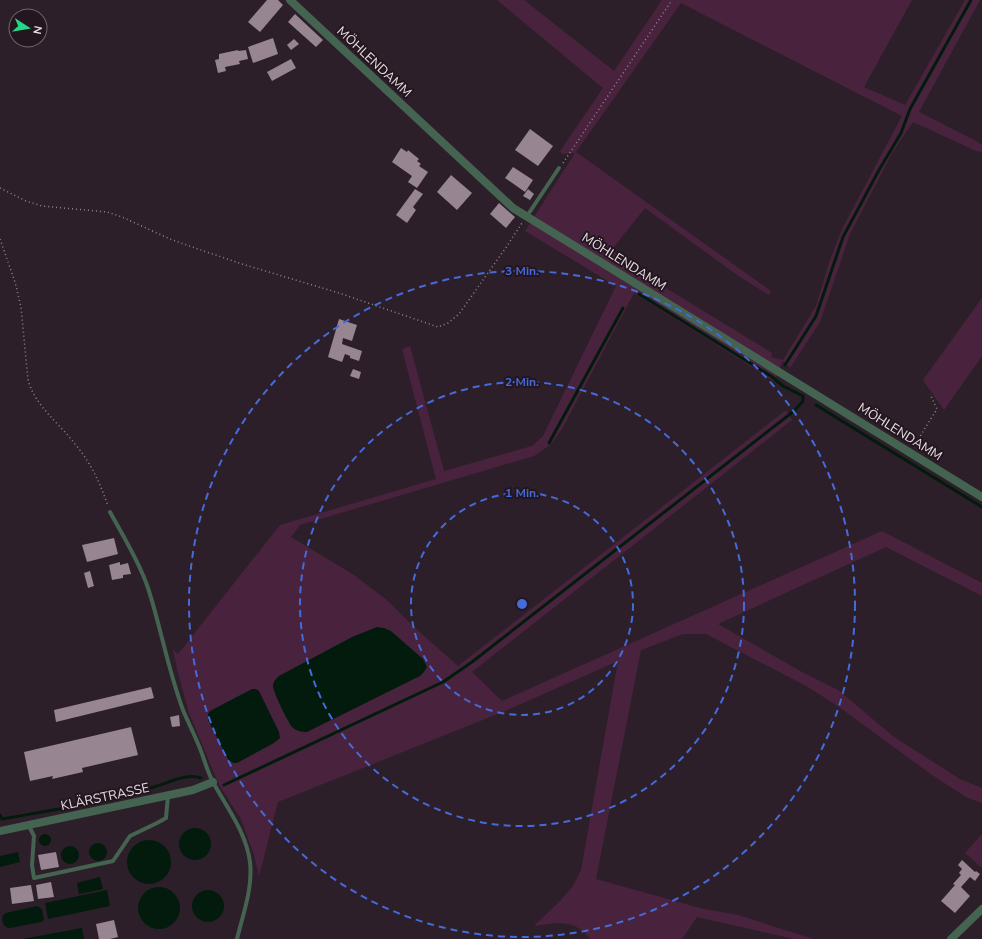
<svg xmlns="http://www.w3.org/2000/svg" width="982" height="939" viewBox="0 0 982 939" font-family="'Nunito Sans',sans-serif">
<style>
.green{fill:#49233e;fill-rule:evenodd}
.water{fill:#021b0d}
.lines{fill:none;stroke-linecap:round;stroke-linejoin:round}
.stream{stroke:#021b0d;stroke-width:3}
.building{fill:#978591}
.path{stroke:#93878f;stroke-width:1.5;stroke-dasharray:1 3;stroke-linecap:butt}
.lane{stroke:#446350;stroke-width:4}
.street{stroke:#446350;stroke-width:8}
.ring{fill:none;stroke:#456ada;stroke-width:2;stroke-dasharray:7 5}
.labels{text-anchor:middle;dominant-baseline:central;stroke-width:4;stroke-linejoin:round;paint-order:stroke}
.street-label{font-size:13px;fill:#e6dce2;stroke:#23161f}
.centre{fill:#456ada;stroke:#23161f;stroke-width:2}
.ring-label{font-size:12px;text-anchor:middle;font-weight:bold;fill:#456ada;stroke:#23161f;stroke-width:4;stroke-linejoin:round;paint-order:stroke}
</style>
<rect width="100%" height="100%" fill="#2d1f29"/>
<g class="green">
<path d="M497,0h27l90,71 48,-71h250l-48,87 41,18 60,-105h15l-61,112 57,29 6,4v7l-6,-1 -63,-29 -21,31 -42,81 -30,88 -30,46 -7,-7 -9,20 -140,-88 -72,136 -12,16 -16,11 -234,69 -9,12 63,38 34,26 26,26 44,39 328,-256 6,10 -320,252 30,29 380,-170 100,52v13l-96,-49 -168,77 84,48 36,18 56,47 66,42 22,9v15l-16,-6 -34,-22 -93,-68 -31,-20 -102,-53h-23l-42,16 -45,229 108,30 34,6 75,24h-19l-97,-22 -15,22h-92c-16,-21 -32,-16 -56,-13l27,-26 12,-14 8,-16 37,-209 -113,50 -227,91c-7,25 -12,49 -19,74l-5,-21 -13,-36 -22,-34 -30,-72 -12,-44 -4,-20 5,5 102,-129 156,-46 -34,-130 8,-3 34,125 88,-25 11,-10 73,-150 -91,-55 50,-78 -13,1 -2,-3 43,-63zM681,3l221,113 -60,113 -13,34 -13,43 -33,54 -12,-3 1,-4 -152,-93 -7,-12 32,-40 92,67 32,20 2,-4 -195,-139z"/>
<polygon points="982,298 982,356 944,410 923,380"/>
<polygon points="982,834 982,868 965,853"/>
</g>
<g class="water">
<path d="M377,627l7,1 7,3 32,28 4,8 -3,5 -4,4 -113,56c-6,0 -11,-1 -15,-5 -4,-5 -19,-35 -19,-41 0,-5 3,-7 6,-10l73,-39z"/>
<polygon points="252,689 256,689 259,691 279,732 280,738 274,743 237,763 233,763 228,759 208,720 208,714 210,711"/>
<circle cx="195" cy="844" r="16"/>
<circle cx="45" cy="840" r="6"/>
<circle cx="149" cy="862" r="22"/>
<circle cx="98" cy="852" r="9"/>
<circle cx="70" cy="855" r="9"/>
<polygon points="18,852 20,862 0,867 0,856"/>
<polygon points="100,877 103,889 79,894 77,883"/>
<circle cx="159" cy="908" r="21"/>
<polygon points="107,890 110,906 48,919 45,903"/>
<circle cx="208" cy="906" r="16"/>
<path d="M37,906l5,3 2,11 -3,2 -31,6c-7,0 -9,-7 -7,-13l3,-2z"/>
<polygon points="82,928 84,939 22,939"/>
</g>
<g class="lines">
<g class="stream">
<polyline points="785,365 816,316 843,237 879,170 901,133 910,109 971,0"/>
<polyline points="816,405 982,507"/>
<polyline points="549,443 623,308"/>
<polyline points="224,785 443,682 472,662 794,411 803,401 803,396 783,386 771,376 639,294"/>
<path d="M0,815l2,4 6,-1c50,-9 101,-16 149,-32 14,-4 30,-13 44,-8"/>
</g>
</g>
<g class="building">
<polygon points="267,0 278,0 283,5 260,32 248,22"/>
<polygon points="295,14 323,40 316,47 288,22"/>
<polygon points="273,38 278,54 253,63 248,47"/>
<polygon points="294,39 299,44 291,50 287,45"/>
<polygon points="238,50 238,51 246,50 248,59 239,61 240,64 225,67 226,71 218,73 215,60 219,59 219,54"/>
<polygon points="291,59 296,68 272,81 267,72"/>
<polygon points="530,129 553,146 538,166 515,150"/>
<polygon points="401,148 407,152 408,150 419,159 417,161 421,164 419,166 428,172 417,188 408,182 412,176 392,162"/>
<polygon points="513,167 533,180 525,192 505,178"/>
<polygon points="451,175 472,193 457,210 437,192"/>
<polygon points="415,189 423,194 413,207 416,210 407,223 396,215"/>
<polygon points="528,189 534,194 530,200 523,196"/>
<polygon points="499,203 515,217 506,228 490,214"/>
<polygon points="339,319 357,325 352,341 343,338 342,344 362,351 359,361 350,358 350,356 345,354 342,362 328,357"/>
<polygon points="353,369 361,372 359,379 350,376"/>
<polygon points="114,538 118,554 87,562 82,545"/>
<polygon points="120,562 120,565 128,563 131,574 123,575 123,578 112,580 109,565"/>
<polygon points="90,571 94,586 88,588 84,573"/>
<polygon points="151,687 154,698 56,722 54,710"/>
<polygon points="179,715 180,726 172,727 170,717"/>
<polygon points="131,727 138,755 82,768 83,772 52,779 53,776 30,781 24,752"/>
<polygon points="56,852 59,867 41,870 38,855"/>
<polygon points="962,860 975,872 976,871 980,874 975,881 970,877 961,887 970,896 955,913 941,901 955,885 953,884 961,875 959,873 962,869 958,865"/>
<polygon points="51,882 54,897 38,899 36,885"/>
<polygon points="31,885 34,901 12,904 10,888"/>
<polygon points="114,920 118,937 110,939 99,939 96,924"/>
</g>
<g class="lines">
<g class="path">
<polyline points="563,163 672,0"/>
<polyline points="0,188 26,201 42,206 107,212 122,217 170,239 195,248 242,264 339,293 438,327 448,323 459,314 507,246 522,223"/>
<path d="M0,239l15,43 6,25 7,73c7,26 31,43 47,64 16,19 25,39 33,62"/>
<polyline points="914,446 937,409 930,394"/>
</g>
<g class="lane">
<polyline points="527,216 559,168"/>
<path d="M110,512c13,24 29,49 38,76 13,40 20,82 35,122 5,12 11,24 16,36 5,12 8,25 14,36 14,26 33,50 37,80 3,26 -7,52 -13,77"/>
<polyline points="29,826 34,836 32,865 34,878 113,861 130,836 157,823 166,818 168,796"/>
</g>
<g class="street">
<polyline points="290,0 513,208 982,497"/>
<polyline points="0,831 193,790 213,782"/>
<polyline points="951,939 982,909"/>
</g>
</g>
<g class="ring">
<circle cx="522" cy="604" r="111"/>
<circle cx="522" cy="604" r="222"/>
<circle cx="522" cy="604" r="333"/>
</g>
<g class="labels">
<g class="street-label">
<text transform="translate(374 62) rotate(43)">MÖHLENDAMM</text>
<text transform="translate(624 262) rotate(32)">MÖHLENDAMM</text>
<text transform="translate(900 432) rotate(32)">MÖHLENDAMM</text>
<text transform="translate(105 797) rotate(-12)">KLÄRSTRASSE</text>
</g>
</g>
<circle cx="522" cy="604" r="6" class="centre"/>
<g class="ring-label">
<text x="522" y="275">3 Min.</text>
<text x="522" y="386">2 Min.</text>
<text x="522" y="497">1 Min.</text>
</g>
<g transform="translate(28 28) rotate(102)"><circle r="19" fill="#23161f" stroke="#71656d"/>
<path d="M0-3L7 15L0 10L-7 15Z" fill="#24d886"/>
<text y="-6" font-size="11" font-weight="bold" text-anchor="middle" fill="#e6dce2">N</text>
</g>
</svg>
